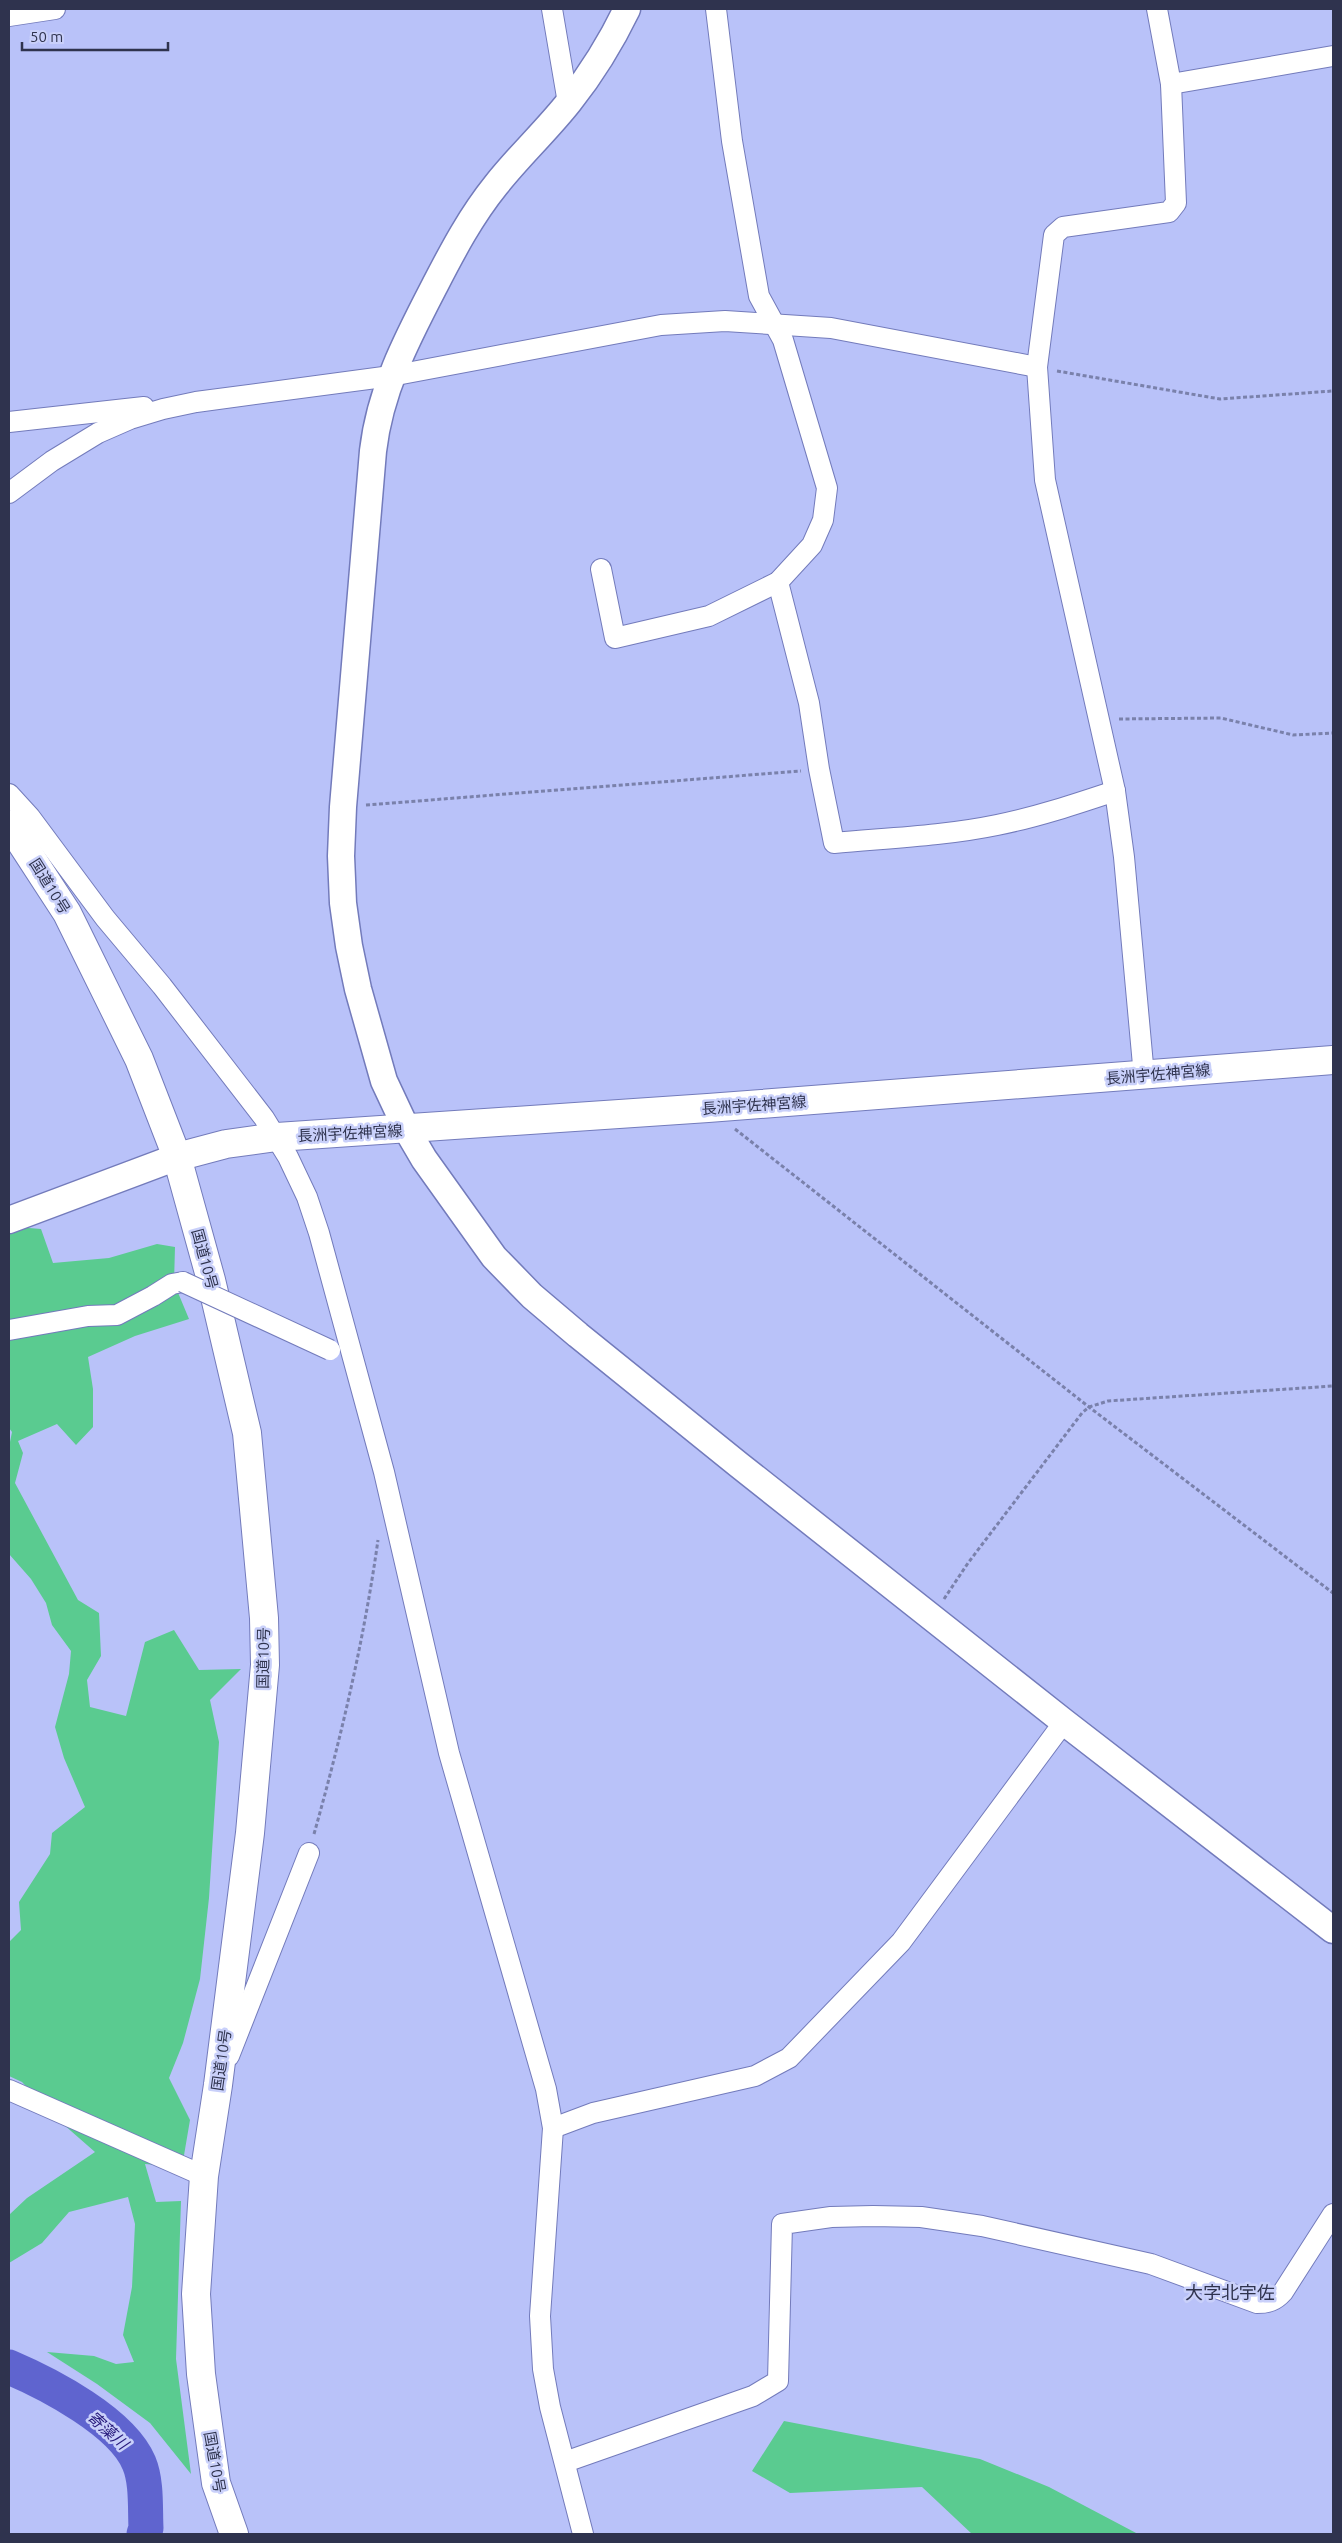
<svg xmlns="http://www.w3.org/2000/svg" width="1342" height="2543" viewBox="0 0 1342 2543" font-family="Ubuntu,'Noto Sans JP',sans-serif">
<style>
.green{fill:#5acb90}
.lines{fill:none;stroke-linecap:round;stroke-linejoin:round}
.river{stroke:#5f64cf;stroke-width:35}
.minor-casing{stroke:#737bbb;stroke-width:22}
.tertiary-casing{stroke:#737bbb;stroke-width:29}
.secondary-casing{stroke:#737bbb;stroke-width:30}
.trunk-casing{stroke:#737bbb;stroke-width:30}
.path{stroke:#7a81ab;stroke-width:3;stroke-dasharray:4 2.5;stroke-linecap:butt}
.minor{stroke:#fff;stroke-width:20}
.tertiary{stroke:#fff;stroke-width:26}
.secondary{stroke:#fff;stroke-width:28}
.trunk{stroke:#fff;stroke-width:28}
.minor-bridge-casing{stroke:#737bbb;stroke-width:22;stroke-linecap:butt}
.minor-bridge{stroke:#fff;stroke-width:20}
.labels{text-anchor:middle;dominant-baseline:central;stroke-width:5;stroke-linejoin:round;paint-order:stroke}
.street-label{font-size:15px;fill:#2f334e;stroke:#c9d0fa}
.water-label{font-size:16px;font-style:italic;fill:#25187a;stroke:#c9d0fa}
.quarter-label{font-size:18px;fill:#2f334e;stroke:#c9d0fa}
</style>
<rect width="100%" height="100%" fill="#b9c2f9"/>
<g class="green">
<polygon points="17,1227 41,1229 53,1263 109,1258 157,1244 175,1247 174,1283 189,1319 135,1336 88,1357 93,1389 93,1427 76,1445 57,1424 18,1441 23,1453 15,1483 78,1600 99,1613 101,1656 87,1680 90,1707 126,1716 145,1642 174,1630 199,1670 241,1669 210,1700 219,1742 209,1898 200,1979 183,2043 169,2078 190,2120 182,2167 145,2164 156,2202 181,2201 176,2359 191,2474 150,2423 97,2384 47,2352 94,2356 116,2364 134,2362 123,2335 132,2287 135,2224 128,2197 69,2212 42,2243 9,2263 9,2215 27,2198 95,2152 55,2117 22,2082 9,2076 9,1942 21,1930 19,1902 50,1854 52,1833 85,1807 64,1758 55,1727 69,1674 71,1651 52,1625 46,1603 31,1579 9,1554 9,1447 12,1432 9,1428 9,1232"/>
<polygon points="784,2421 980,2459 1049,2487 1138,2534 972,2534 922,2487 790,2493 752,2471"/>
</g>
<g class="lines">
<path class="river" d="M9,2367c40,17 113,55 130,96 8,19 6,45 7,65l-2,6"/>
<defs>
<g id="minor">
<polyline points="552,9 568,103"/>
<polyline points="9,16 55,9"/>
<polyline points="1171,84 1333,56"/>
<polyline points="9,422 144,407"/>
<polyline points="9,493 52,461 98,433 130,419 163,409 196,402 391,376 661,325 725,321 831,328 1037,367"/>
<polyline points="601,569 615,638 709,616 778,582 812,545 823,520 827,488 783,340 759,296 732,141 716,9"/>
<path d="M778,582l31,121 10,66 15,74c54,-5 110,-7 163,-18 40,-8 79,-21 118,-34"/>
<polyline points="9,794 30,817 105,918 162,986 264,1118 288,1157 307,1197 319,1233 384,1472 449,1753 546,2089 553,2128 540,2316 543,2369 550,2407 583,2534"/>
<polyline points="1144,1076 1124,857 1115,791 1045,480 1037,367 1054,235 1063,227 1169,212 1176,203 1171,84 1157,9"/>
<polyline points="9,1330 88,1316 117,1315 153,1296 172,1284 183,1282"/>
<polyline points="229,2056 309,1853"/>
<polyline points="9,2090 204,2176"/>
<polyline points="553,2128 593,2113 755,2076 789,2058 901,1942 1064,1722"/>
<path d="M565,2462l188,-66 25,-15 4,-157 49,-7 42,-1 48,1 61,9 169,38 106,39c11,0 18,-2 26,-11l50,-78"/>
</g>
<g id="tertiary">
<path d="M627,9c-16,33 -35,64 -58,93 -23,29 -50,54 -73,83 -25,31 -43,65 -61,100 -28,54 -55,105 -62,166l-30,356 -2,49 2,47 6,43 9,43 26,92 23,49 17,29 70,98 38,39 46,39 161,130 325,257 269,208"/>
<polyline points="9,1220 177,1157"/>
</g>
<polyline id="secondary" points="177,1157 226,1144 277,1137 708,1108 1333,1060"/>
<polyline id="trunk" points="9,824 67,913 139,1059 177,1157 211,1280 247,1433 264,1618 265,1665 250,1833 218,2085 204,2176 196,2294 201,2374 216,2483 234,2534"/>
</defs>
<use href="#minor" class="minor-casing"/>
<use href="#tertiary" class="tertiary-casing"/>
<use href="#secondary" class="secondary-casing"/>
<use href="#trunk" class="trunk-casing"/>
<g class="path">
<polyline points="1057,371 1220,399 1333,391"/>
<polyline points="1119,719 1221,718 1293,735 1333,733"/>
<polyline points="366,805 801,771"/>
<polyline points="735,1129 1089,1407 1333,1593"/>
<polyline points="944,1599 968,1563 1082,1413 1089,1407 1108,1401 1333,1386"/>
<path d="M314,1834c27,-96 50,-194 64,-294"/>
</g>
<use href="#minor" class="minor"/>
<use href="#tertiary" class="tertiary"/>
<use href="#secondary" class="secondary"/>
<use href="#trunk" class="trunk"/>
<defs>
<polyline id="minor-bridge" points="183,1282 330,1350"/>
</defs>
<use href="#minor-bridge" class="minor-bridge-casing"/>
<use href="#minor-bridge" class="minor-bridge"/>
</g>
<g class="labels">
<g class="street-label">
<text transform="translate(50 886) rotate(58)">国道10号</text>
<text transform="translate(1158 1074) rotate(-5)">長洲宇佐神宮線</text>
<text transform="translate(754 1105) rotate(-4)">長洲宇佐神宮線</text>
<text transform="translate(350 1133) rotate(-3)">長洲宇佐神宮線</text>
<text transform="translate(205 1259) rotate(75)">国道10号</text>
<text transform="translate(263 1658) rotate(-89)">国道10号</text>
<text transform="translate(221 2060) rotate(-82)">国道10号</text>
<text transform="translate(215 2462) rotate(80)">国道10号</text>
</g>
<g class="water-label">
<text transform="translate(108 2430) rotate(42)">寄藻川</text>
</g>
<g class="quarter-label">
<text x="1230" y="2292">大字北宇佐</text>
</g>
</g>
<rect width="1342" height="2543" fill="none" stroke="#2f334e" stroke-width="20"/>
<path d="M22 42v8h146v-8" fill="none" stroke="#2f334e" stroke-width="2.5"/>
<text x="30" y="42" font-size="15" fill="#2f334e" stroke="#c9d0fa" stroke-width="4" paint-order="stroke">50 m</text>
</svg>
